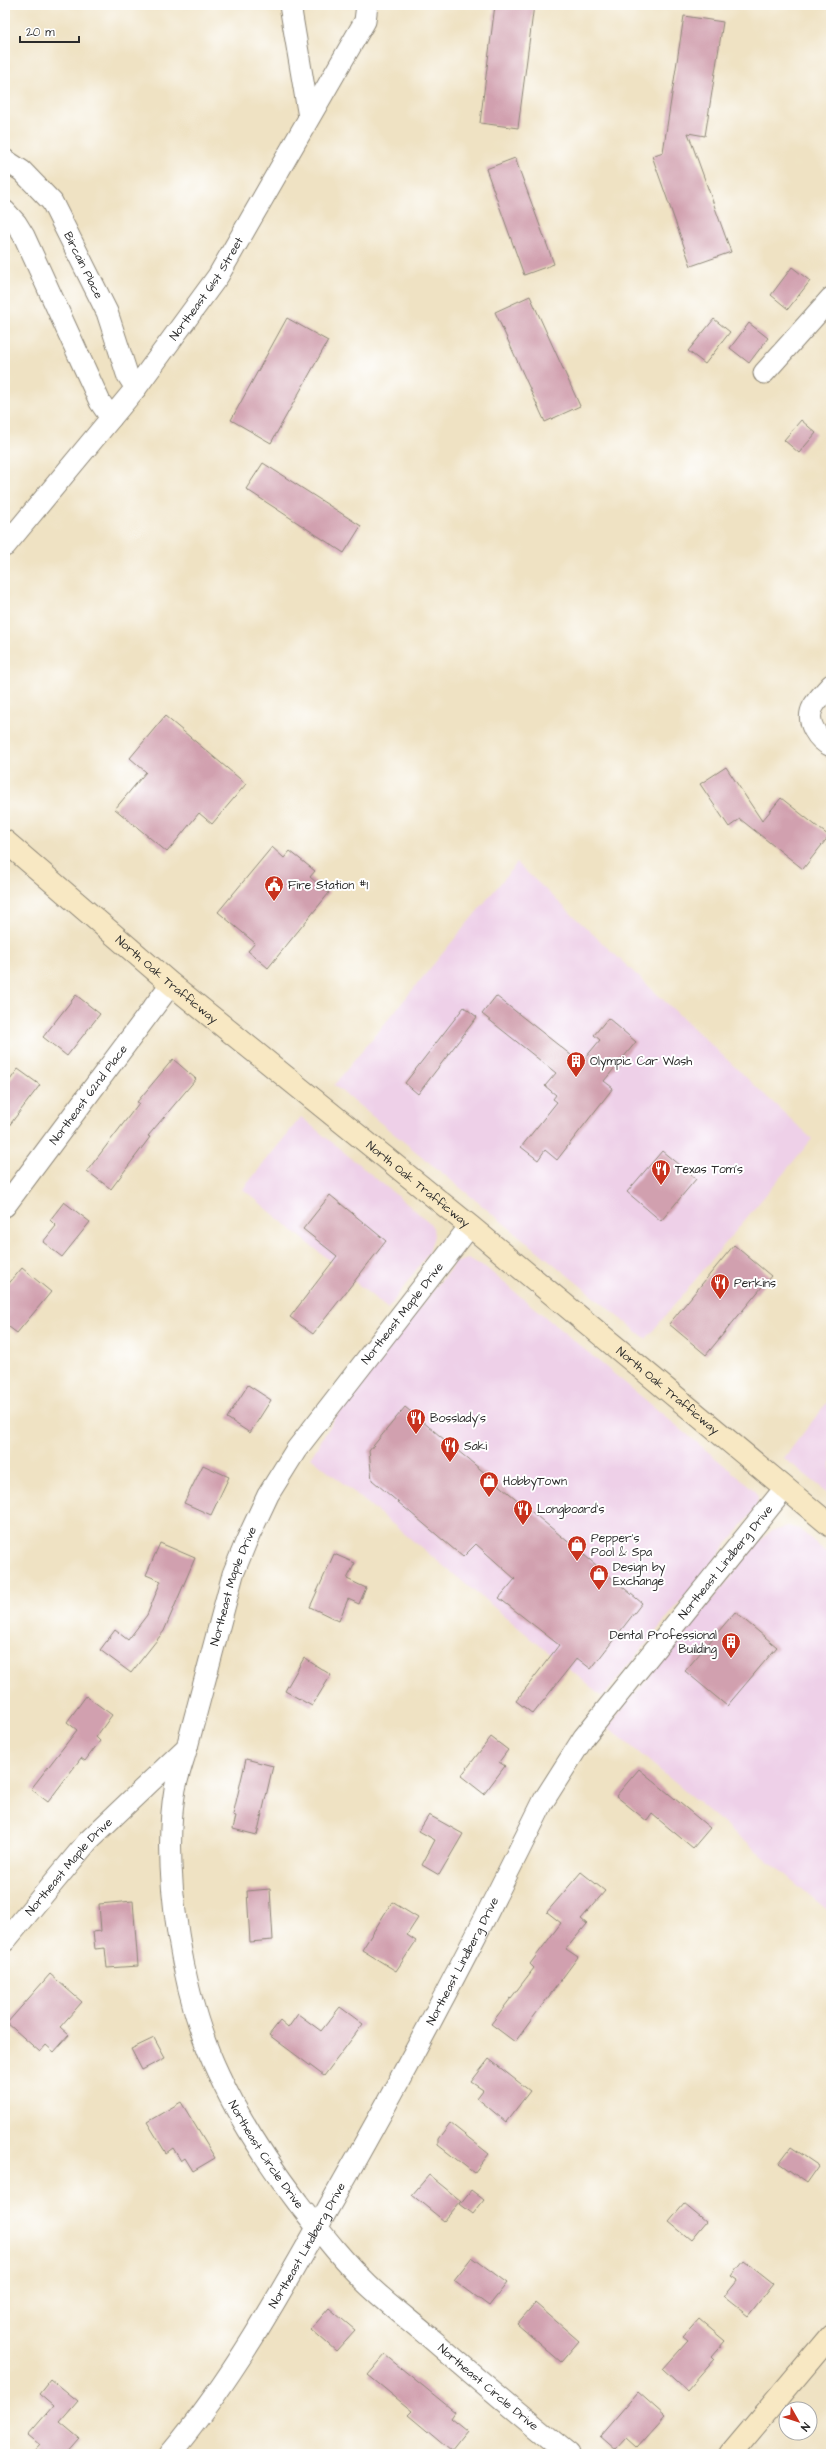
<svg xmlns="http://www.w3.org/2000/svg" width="836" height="2459" viewBox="0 0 836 2459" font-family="'Architects Daughter',sans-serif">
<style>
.built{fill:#eed0e8}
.building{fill:#d1a0af}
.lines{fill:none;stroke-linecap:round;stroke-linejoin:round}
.street-casing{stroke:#8d8677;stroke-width:23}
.secondary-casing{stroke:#8d8677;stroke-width:24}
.street{stroke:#fff;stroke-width:21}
.secondary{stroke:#f8e8c3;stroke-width:22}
.labels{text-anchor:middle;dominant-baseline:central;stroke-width:4;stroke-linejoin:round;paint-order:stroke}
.street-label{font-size:12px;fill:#2b2b2b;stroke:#fff}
.poi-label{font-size:12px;fill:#2b2b2b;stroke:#fff;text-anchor:start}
</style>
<rect width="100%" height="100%" fill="#fff"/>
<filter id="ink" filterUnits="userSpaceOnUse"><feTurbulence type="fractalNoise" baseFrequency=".025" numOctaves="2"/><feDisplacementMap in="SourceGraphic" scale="8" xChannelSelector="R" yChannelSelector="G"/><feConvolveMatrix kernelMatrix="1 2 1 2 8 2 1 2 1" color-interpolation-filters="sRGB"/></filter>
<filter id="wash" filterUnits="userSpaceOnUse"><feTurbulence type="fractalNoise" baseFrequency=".012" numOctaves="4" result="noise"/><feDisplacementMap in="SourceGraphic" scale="16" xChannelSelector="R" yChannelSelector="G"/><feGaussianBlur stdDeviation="0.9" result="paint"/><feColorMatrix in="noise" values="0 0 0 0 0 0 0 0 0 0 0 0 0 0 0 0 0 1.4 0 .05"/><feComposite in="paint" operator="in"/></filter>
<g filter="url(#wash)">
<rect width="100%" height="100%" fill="#efe2c3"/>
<g class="built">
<polygon points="517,863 812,1139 646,1339 334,1085"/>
<polygon points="301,1117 429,1222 433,1228 434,1236 429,1252 388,1309 243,1189"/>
<polygon points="468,1259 485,1267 753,1489 758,1497 757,1507 603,1697 311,1457 345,1402 455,1263"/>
<polygon points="831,1397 831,1495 784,1458"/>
<polygon points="790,1527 799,1529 831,1556 831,1913 608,1727 759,1542 771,1531"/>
</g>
<g id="blocks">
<g class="building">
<polygon points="495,5 534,5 518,128 480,123"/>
<polygon points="684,16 723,22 705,136 688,133 731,252 691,266 652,156 663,152"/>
<polygon points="515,158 554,264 524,275 486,169"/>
<polygon points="792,267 810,281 788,309 771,295"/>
<polygon points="530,296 580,406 545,422 495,312"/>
<polygon points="287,318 328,341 271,443 231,420"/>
<polygon points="714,319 730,332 705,364 688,351"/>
<polygon points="749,323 768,338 749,363 730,348"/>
<polygon points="801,420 816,433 799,453 784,440"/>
<polygon points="263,463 361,526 344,553 246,489"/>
<polygon points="165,716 246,784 212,824 199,813 167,852 115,809 146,772 130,758"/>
<polygon points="726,767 762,821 781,798 829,836 803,869 740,819 729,827 700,784"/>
<polygon points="272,847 284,858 290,851 315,871 310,877 329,893 268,968 248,951 255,943 218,912"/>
<polygon points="76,995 100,1014 67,1056 43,1037"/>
<polygon points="496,996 581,1063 600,1040 594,1035 608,1018 636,1042 604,1081 613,1088 557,1160 545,1150 538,1160 521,1147 557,1102 553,1099 556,1095 545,1086 556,1073 482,1014"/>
<polygon points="464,1007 477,1017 418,1094 405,1083"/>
<polygon points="173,1059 196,1079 148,1136 150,1137 111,1189 87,1171 139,1103 137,1102"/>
<polygon points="18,1069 40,1085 5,1131 5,1087"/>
<polygon points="662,1151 696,1179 661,1221 627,1192"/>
<polygon points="330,1195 386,1241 313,1334 290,1317 337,1256 303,1229"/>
<polygon points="64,1202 90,1222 62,1257 43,1242 56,1226 50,1220"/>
<polygon points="734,1245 771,1276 706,1355 669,1324"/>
<polygon points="22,1268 51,1292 17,1333 5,1324 5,1288"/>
<polygon points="248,1385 271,1400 250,1433 227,1418"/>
<polygon points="405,1407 642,1603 591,1669 577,1658 533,1714 516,1701 559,1645 499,1598 515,1579 476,1544 463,1557 372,1480 369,1451"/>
<polygon points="203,1465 229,1477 211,1515 184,1503"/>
<polygon points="160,1543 195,1558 164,1631 131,1673 100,1650 115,1630 128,1640 147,1615 161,1581 146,1575"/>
<polygon points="334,1554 355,1563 347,1579 366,1588 359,1604 348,1599 339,1621 310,1607"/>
<polygon points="735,1612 777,1647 727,1706 685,1671"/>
<polygon points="304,1658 331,1675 312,1706 285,1691"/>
<polygon points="86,1696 112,1715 96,1737 100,1741 85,1761 81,1758 48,1802 31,1789 77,1730 67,1722"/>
<polygon points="491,1737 508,1750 499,1762 505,1766 484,1794 461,1776"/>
<polygon points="246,1759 273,1766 257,1835 233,1829 236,1816 233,1815"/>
<polygon points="639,1769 710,1828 693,1848 652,1814 647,1821 616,1796"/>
<polygon points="429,1815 463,1834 439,1875 422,1865 435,1840 419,1831"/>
<polygon points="581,1872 605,1891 581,1919 587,1924 566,1949 578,1957 515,2042 491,2024 534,1968 530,1964 561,1923 547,1912"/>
<polygon points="270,1889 273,1940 250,1942 247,1891"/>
<polygon points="133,1901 138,1966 107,1968 105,1948 95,1949 93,1932 101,1931 99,1904"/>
<polygon points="392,1902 418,1918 407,1935 416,1941 396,1971 362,1950"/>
<polygon points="50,1974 82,2002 60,2027 69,2035 54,2052 46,2045 40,2052 7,2023"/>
<polygon points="340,2007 363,2024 324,2076 269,2035 280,2021 288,2028 298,2014 321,2031"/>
<polygon points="154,2038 165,2058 142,2070 131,2049"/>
<polygon points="489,2059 530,2091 506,2122 477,2098 483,2090 471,2082"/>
<polygon points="181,2102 215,2158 193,2171 185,2158 181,2161 173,2148 166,2153 147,2122"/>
<polygon points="450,2123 489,2154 474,2173 438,2145 438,2139"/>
<polygon points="791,2147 819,2166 807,2183 779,2163"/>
<polygon points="429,2175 461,2201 444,2221 412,2195"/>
<polygon points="471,2190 484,2200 473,2214 460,2204"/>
<polygon points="684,2204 706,2222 691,2240 669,2222"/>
<polygon points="472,2257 507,2283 489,2306 454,2280"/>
<polygon points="744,2261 773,2284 748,2316 724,2297 738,2280 732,2276"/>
<polygon points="535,2303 579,2341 561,2362 517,2324"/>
<polygon points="329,2308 355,2330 336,2351 311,2329"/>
<polygon points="699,2319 725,2341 712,2356 715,2359 687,2391 663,2369 688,2341 683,2337"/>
<polygon points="385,2355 455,2412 451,2418 467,2431 451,2451 408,2415 412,2411 368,2375"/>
<polygon points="51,2379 78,2401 60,2422 79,2438 65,2454 32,2454 40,2445 28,2435 53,2406 39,2394"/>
<polygon points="638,2392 665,2416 637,2447 627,2438 616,2450 600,2436"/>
</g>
</g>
</g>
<g filter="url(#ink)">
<use href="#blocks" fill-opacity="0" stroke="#8d8677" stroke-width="1"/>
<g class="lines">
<defs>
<g id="street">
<polyline points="290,5 309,117"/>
<path id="s1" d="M5,160l17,11 30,31 55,110 20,62 9,14"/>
<polyline points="5,211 16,223 24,236 100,402 111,418"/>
<polyline points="764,373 831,298"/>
<path id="s2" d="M5,546l131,-158 82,-112 147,-255 2,-16"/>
<path d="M831,685c-6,7 -14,14 -18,22 -8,15 5,33 18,39"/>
<path id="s3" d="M5,1206l166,-222"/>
<path id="s4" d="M187,1747c-4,14 -9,28 -12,42 -14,82 8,212 44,286 21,46 49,88 79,128 22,28 44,57 70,82 21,20 44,37 66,56 44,38 89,76 135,113"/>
<path id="s5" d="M5,1941l83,-100 99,-94 46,-173 13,-32 22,-47 28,-45 174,-224"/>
<path id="s6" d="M170,2454c66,-79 115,-169 165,-258 74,-130 143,-262 209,-396l40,-63 201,-249"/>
</g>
<g id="secondary">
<path id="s7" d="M5,841l166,143 299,242 361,300"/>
<polyline points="731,2454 831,2335"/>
</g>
</defs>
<use href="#street" class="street-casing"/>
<use href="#secondary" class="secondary-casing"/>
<use href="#street" class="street"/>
<use href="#secondary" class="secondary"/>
</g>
</g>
<defs>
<symbol id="civic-pin" viewBox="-11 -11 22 30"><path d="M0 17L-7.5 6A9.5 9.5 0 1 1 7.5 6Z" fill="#c8321e" stroke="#fff"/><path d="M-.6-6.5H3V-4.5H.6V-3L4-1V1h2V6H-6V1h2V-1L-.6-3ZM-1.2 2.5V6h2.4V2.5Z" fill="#fff"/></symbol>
<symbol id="building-pin" viewBox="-11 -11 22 30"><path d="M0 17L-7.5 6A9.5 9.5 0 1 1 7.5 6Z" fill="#c8321e" stroke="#fff"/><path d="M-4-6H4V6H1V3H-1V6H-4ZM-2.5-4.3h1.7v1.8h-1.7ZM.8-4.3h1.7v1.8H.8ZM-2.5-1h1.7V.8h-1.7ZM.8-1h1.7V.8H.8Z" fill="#fff"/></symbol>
<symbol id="restaurant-pin" viewBox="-11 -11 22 30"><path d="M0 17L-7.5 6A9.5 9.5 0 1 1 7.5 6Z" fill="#c8321e" stroke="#fff"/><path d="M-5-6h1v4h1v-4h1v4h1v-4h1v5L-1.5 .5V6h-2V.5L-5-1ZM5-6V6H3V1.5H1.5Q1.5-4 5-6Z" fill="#fff"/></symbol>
<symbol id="shop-pin" viewBox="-11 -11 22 30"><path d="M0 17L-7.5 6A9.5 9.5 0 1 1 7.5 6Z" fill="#c8321e" stroke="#fff"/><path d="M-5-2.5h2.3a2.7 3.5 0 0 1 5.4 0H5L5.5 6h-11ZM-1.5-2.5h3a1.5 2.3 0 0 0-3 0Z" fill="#fff"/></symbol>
</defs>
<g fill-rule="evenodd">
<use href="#civic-pin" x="263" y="874" width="22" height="30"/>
<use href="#building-pin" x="565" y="1050" width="22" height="30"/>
<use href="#restaurant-pin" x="650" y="1158" width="22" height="30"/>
<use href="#restaurant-pin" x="709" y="1272" width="22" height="30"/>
<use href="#restaurant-pin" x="405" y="1407" width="22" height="30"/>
<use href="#restaurant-pin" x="439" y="1435" width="22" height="30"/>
<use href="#shop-pin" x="478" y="1470" width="22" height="30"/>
<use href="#restaurant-pin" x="512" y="1498" width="22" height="30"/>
<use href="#shop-pin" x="566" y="1534" width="22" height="30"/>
<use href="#shop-pin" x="588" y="1563" width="22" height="30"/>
<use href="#building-pin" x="720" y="1631" width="22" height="30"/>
</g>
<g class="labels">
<g class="street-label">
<text stroke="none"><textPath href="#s1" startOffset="134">Bircain Place</textPath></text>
<text stroke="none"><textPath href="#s2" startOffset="327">Northeast 61st Street</textPath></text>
<text stroke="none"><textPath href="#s7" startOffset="213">North Oak Trafficway</textPath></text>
<text stroke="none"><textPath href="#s3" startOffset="139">Northeast 62nd Place</textPath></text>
<text stroke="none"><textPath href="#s7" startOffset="537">North Oak Trafficway</textPath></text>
<text stroke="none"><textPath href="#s5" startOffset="758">Northeast Maple Drive</textPath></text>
<text stroke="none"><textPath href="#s7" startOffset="861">North Oak Trafficway</textPath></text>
<text stroke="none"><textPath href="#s6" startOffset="1054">Northeast Lindberg Drive</textPath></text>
<text stroke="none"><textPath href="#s5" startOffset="434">Northeast Maple Drive</textPath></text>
<text stroke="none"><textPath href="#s5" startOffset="98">Northeast Maple Drive</textPath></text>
<text stroke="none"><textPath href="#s6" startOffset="574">Northeast Lindberg Drive</textPath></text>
<text stroke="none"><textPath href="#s4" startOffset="429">Northeast Circle Drive</textPath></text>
<text stroke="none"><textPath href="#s6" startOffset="250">Northeast Lindberg Drive</textPath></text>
<text stroke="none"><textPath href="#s4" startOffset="753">Northeast Circle Drive</textPath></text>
</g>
<g class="poi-label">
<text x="288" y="885">Fire Station #1</text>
<text x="590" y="1061">Olympic Car Wash</text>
<text x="675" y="1169">Texas Tom's</text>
<text x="734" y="1283">Perkins</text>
<text x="430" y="1418">Bosslady's</text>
<text x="464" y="1446">Saki</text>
<text x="503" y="1481">HobbyTown</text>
<text x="537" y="1509">Longboard's</text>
<text x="591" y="1538">Pepper's<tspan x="591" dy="14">Pool &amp; Spa</tspan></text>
<text x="613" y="1567">Design by<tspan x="613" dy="14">Exchange</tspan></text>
<text x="717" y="1635" text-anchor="end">Dental Professional<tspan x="717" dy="14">Building</tspan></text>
</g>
</g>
<rect width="836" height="2459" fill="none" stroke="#fff" stroke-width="20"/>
<g transform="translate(798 2421) rotate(129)"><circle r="19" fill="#ffffff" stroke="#aaaaaa"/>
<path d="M0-3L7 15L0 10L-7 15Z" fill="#c8321e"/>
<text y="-6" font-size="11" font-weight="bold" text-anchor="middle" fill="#2b2b2b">N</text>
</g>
<path d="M20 36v6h59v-6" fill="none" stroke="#2b2b2b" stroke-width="2"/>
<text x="26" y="36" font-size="12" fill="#2b2b2b" stroke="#ffffff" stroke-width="3" paint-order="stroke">20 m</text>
</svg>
